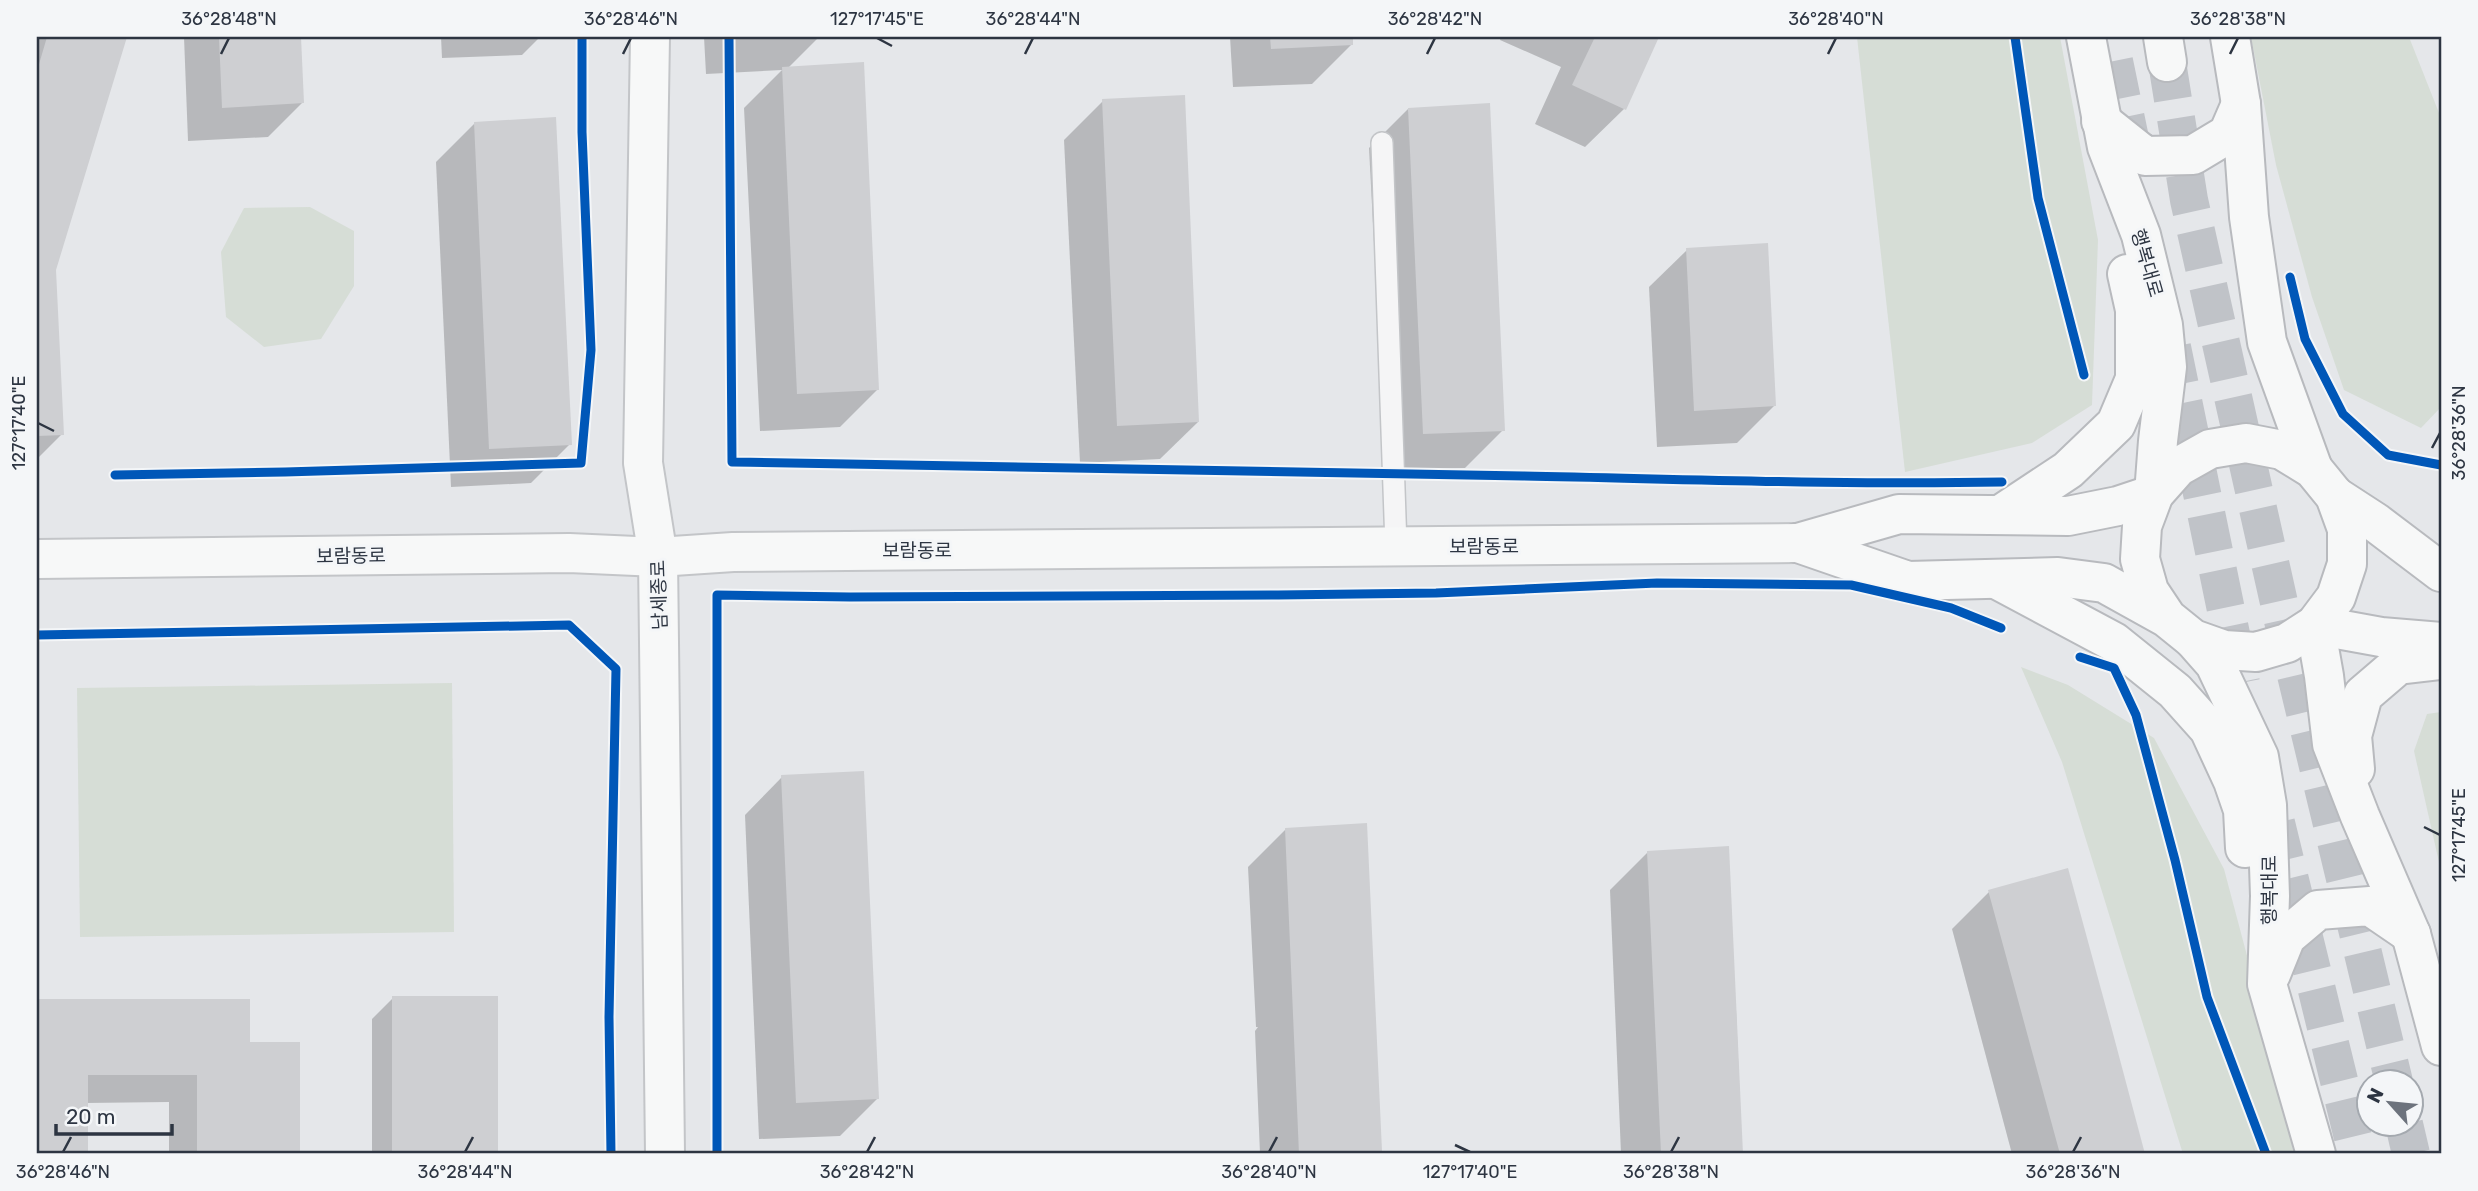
<svg xmlns="http://www.w3.org/2000/svg" width="2478" height="1191" viewBox="0 0 2478 1191" font-family="Rubik,'Noto Sans KR',sans-serif">
<style>
.green{fill:#d6ddd6}
.shadow{fill:#0003}
.building{fill:#cecfd2}
.lines{fill:none;stroke-linecap:round;stroke-linejoin:round}
.highway-tunnel{stroke:#c0c3c8;stroke-width:38;stroke-dasharray:38 19;stroke-linecap:butt}
.lane-casing{stroke:#c3c5c8;stroke-width:24}
.secondary-casing{stroke:#c3c5c8;stroke-width:42}
.highway-casing{stroke:#b8babe;stroke-width:42}
.lane{stroke:#f5f5f6;stroke-width:21}
.secondary{stroke:#f7f8f8;stroke-width:38}
.highway{stroke:#f7f8f8;stroke-width:38}
.cycleway-casing{stroke:#f4f6f8;stroke-width:13}
.cycleway{stroke:#0057b8;stroke-width:9}
.ticks{fill:none;stroke:#2d3542;stroke-width:2.5}
.labels{text-anchor:middle;dominant-baseline:central;stroke-width:6;stroke-linejoin:round;paint-order:stroke}
.street-label{font-size:19px;fill:#2d3542;stroke:#f4f6f8}
.neatline{fill:none;stroke:#2d3542;stroke-width:2.5}
.ticks-label{font-size:18px;text-anchor:middle;fill:#2d3542}
</style>
<rect width="100%" height="100%" fill="#e5e7ea"/>
<g class="green">
<polygon points="1857,37 2060,37 2098,240 2092,405 2032,443 1905,472"/>
<polygon points="2251,37 2409,37 2441,118 2441,407 2421,428 2344,390 2312,297 2276,165"/>
<polygon points="310,207 354,231 354,286 321,339 264,347 226,317 221,252 244,208"/>
<polygon points="2021,667 2068,685 2154,738 2224,869 2263,1016 2294,1154 2183,1154 2062,762"/>
<polygon points="452,683 454,932 80,937 77,688"/>
<polygon points="2441,712 2441,871 2414,751 2427,714"/>
</g>
<g class="shadow">
<polygon points="37,37 125,37 54,269 62,434 37,459"/>
<polygon points="184,37 300,37 302,103 268,137 188,141"/>
<polygon points="441,37 540,37 522,55 442,58"/>
<polygon points="704,37 819,37 787,69 878,389 840,427 760,431 744,108 782,70 706,74"/>
<polygon points="1230,37 1351,37 1351,45 1312,84 1233,87"/>
<polygon points="1501,37 1657,37 1624,109 1585,147 1535,124 1561,67 1500,40"/>
<polygon points="1103,101 1198,422 1160,459 1080,463 1064,140"/>
<polygon points="1408,109 1503,430 1465,468 1386,471 1369,148"/>
<polygon points="475,123 570,444 531,483 451,487 436,162"/>
<polygon points="1687,250 1774,406 1737,443 1657,447 1649,287"/>
<polygon points="782,777 878,1098 840,1136 759,1139 745,815"/>
<polygon points="1286,829 1380,1150 1377,1154 1260,1154 1255,1031 1258,1027 1256,1027 1248,867"/>
<polygon points="1648,852 1736,1010 1742,1154 1621,1154 1610,890"/>
<polygon points="2066,870 2143,1154 2012,1154 1952,929 1989,892"/>
<polygon points="496,997 496,1154 372,1154 372,1019 393,998"/>
<polygon points="249,1000 248,1044 298,1044 298,1154 169,1154 169,1102 86,1103 86,1154 37,1154 37,1001"/>
</g>
<g class="building">
<polygon points="47,37 127,37 56,270 64,435 37,436 37,71"/>
<polygon points="219,37 301,37 304,103 222,108"/>
<polygon points="1270,37 1353,37 1353,45 1271,49"/>
<polygon points="1595,37 1659,37 1626,110 1572,85"/>
<polygon points="864,62 879,390 797,394 782,67"/>
<polygon points="1185,95 1199,422 1117,426 1102,99"/>
<polygon points="1490,103 1505,431 1423,434 1408,108"/>
<polygon points="556,117 572,445 489,449 474,122"/>
<polygon points="1768,243 1776,406 1694,411 1686,248"/>
<polygon points="864,771 879,1099 796,1103 781,775"/>
<polygon points="1367,823 1382,1151 1299,1154 1285,828"/>
<polygon points="1729,846 1743,1154 1661,1154 1647,851"/>
<polygon points="2068,868 2111,1026 2145,1154 2060,1154 1988,890"/>
<rect x="392" y="996" width="106" height="158"/>
<polygon points="37,999 250,999 250,1042 300,1042 300,1154 197,1154 197,1075 88,1075 88,1154 37,1154"/>
</g>
<g class="lines">
<g class="highway-tunnel">
<polyline points="2114,61 2136,168"/>
<polyline points="2167,62 2189,200 2284,625 2394,1082"/>
<polyline points="2172,347 2241,683"/>
<polyline points="2276,823 2357,1154"/>
<polyline points="2404,1124 2411,1154"/>
</g>
<defs>
<polyline id="lane" points="1382,143 1396,546"/>
<g id="secondary">
<polyline points="650,37 643,463 658,557 665,1154"/>
<polyline points="37,559 569,553 658,557 733,552 1798,543"/>
</g>
<g id="highway">
<polyline points="2086,37 2107,147 2141,235 2163,325 2167,367 2158,441 2154,494"/>
<polyline points="2163,37 2167,62"/>
<polyline points="2230,37 2241,104 2249,217 2267,342 2313,469"/>
<polyline points="2101,121 2145,156 2193,155 2228,134 2241,104"/>
<polyline points="2335,496 2375,522 2441,572"/>
<polyline points="2000,515 2068,470 2116,424 2135,379 2135,310 2127,274"/>
<polyline points="1798,543 1908,581 2058,577 2104,583 2167,618 2193,639 2224,650 2256,652 2287,643 2315,625 2336,597 2347,564 2347,529 2335,496 2313,469 2282,450 2246,443 2210,449 2178,467 2154,494 2142,526 2140,559 2149,591 2167,618"/>
<polyline points="1798,543 1899,514 2068,516 2118,506 2154,494"/>
<polyline points="1998,580 2114,642 2175,691 2209,729 2233,781 2243,810 2245,848"/>
<polyline points="2315,625 2324,676 2332,744 2360,816 2411,934 2441,1046"/>
<polyline points="2315,625 2381,637 2441,642"/>
<polyline points="2193,639 2215,664 2259,757 2267,805 2270,896 2267,984 2316,1154"/>
<polyline points="2355,769 2352,736 2363,695 2398,665 2441,660"/>
<polyline points="2271,974 2286,937 2318,910 2370,906 2411,934"/>
</g>
</defs>
<use href="#lane" class="lane-casing"/>
<use href="#secondary" class="secondary-casing"/>
<use href="#highway" class="highway-casing"/>
<use href="#lane" class="lane"/>
<use href="#secondary" class="secondary"/>
<use href="#highway" class="highway"/>
<defs>
<g id="cycleway">
<path d="M729,37l3,425c264,3 528,8 791,14 160,3 319,9 479,6"/>
<polyline points="2015,37 2038,198 2084,375"/>
<polyline points="2290,277 2305,339 2343,414 2388,455 2441,465"/>
<polyline points="115,475 285,472 581,463 591,350 582,132 582,37"/>
<polyline points="37,635 569,625 616,669 609,1017 611,1154"/>
<polyline points="2080,657 2114,668 2136,715 2175,860 2207,997 2266,1154"/>
<polyline points="717,1154 717,595 850,597 1278,595 1436,593 1657,583 1851,585 1951,608 2001,628"/>
</g>
</defs>
<use href="#cycleway" class="cycleway-casing"/>
<use href="#cycleway" class="cycleway"/>
</g>
<path class="ticks" d="M877,38l15,8M221,54l8,-16M623,54l8,-16M1025,54l8,-16M1427,54l8,-16M1828,54l8,-16M2230,54l8,-16M38,423l16,8M2432,448l8,-15M2424,827l16,8M1455,1145l15,7M63,1152l8,-15M465,1152l8,-15M867,1152l8,-15M1269,1152l8,-15M1671,1152l8,-15M2073,1152l8,-15"/>
<g class="labels">
<g class="street-label">
<text transform="translate(2147 263) rotate(74)">행복대로</text>
<text x="1484" y="546">보람동로</text>
<text x="917" y="550">보람동로</text>
<text transform="translate(351 556) rotate(-1)">보람동로</text>
<text transform="translate(659 595) rotate(-92)">남세종로</text>
<text transform="translate(2269 890) rotate(-90)">행복대로</text>
</g>
</g>
<rect width="2478" height="1191" fill="none" stroke="#f4f6f8" stroke-width="77"/>
<g transform="translate(2390 1103) rotate(297)"><circle r="33" fill="#f4f6f8" stroke="#a4a9af" stroke-width="2"/>
<path d="M0-5L12 26L0 18L-12 26Z" fill="#6d737d"/>
<text y="-10" font-size="19" font-weight="bold" text-anchor="middle" fill="#2d3542">N</text>
</g>
<path d="M56 1124v10h116v-10" fill="none" stroke="#2d3542" stroke-width="3.5"/>
<text x="66" y="1124" font-size="21" fill="#2d3542" stroke="#f4f6f8" stroke-width="5" paint-order="stroke">20 m</text>
<rect x="38" y="38" width="2402" height="1114" class="neatline"/>
<g class="ticks-label">
<text x="229" y="25">36°28'48"N</text>
<text x="631" y="25">36°28'46"N</text>
<text x="877" y="25">127°17'45"E</text>
<text x="1033" y="25">36°28'44"N</text>
<text x="1435" y="25">36°28'42"N</text>
<text x="1836" y="25">36°28'40"N</text>
<text x="2238" y="25">36°28'38"N</text>
<text transform="translate(19 423) rotate(-90)" y="6">127°17'40"E</text>
<text transform="translate(2459 433) rotate(-90)" y="6">36°28'36"N</text>
<text transform="translate(2459 835) rotate(-90)" y="6">127°17'45"E</text>
<text x="63" y="1178">36°28'46"N</text>
<text x="465" y="1178">36°28'44"N</text>
<text x="867" y="1178">36°28'42"N</text>
<text x="1269" y="1178">36°28'40"N</text>
<text x="1470" y="1178">127°17'40"E</text>
<text x="1671" y="1178">36°28'38"N</text>
<text x="2073" y="1178">36°28'36"N</text>
</g>
</svg>
